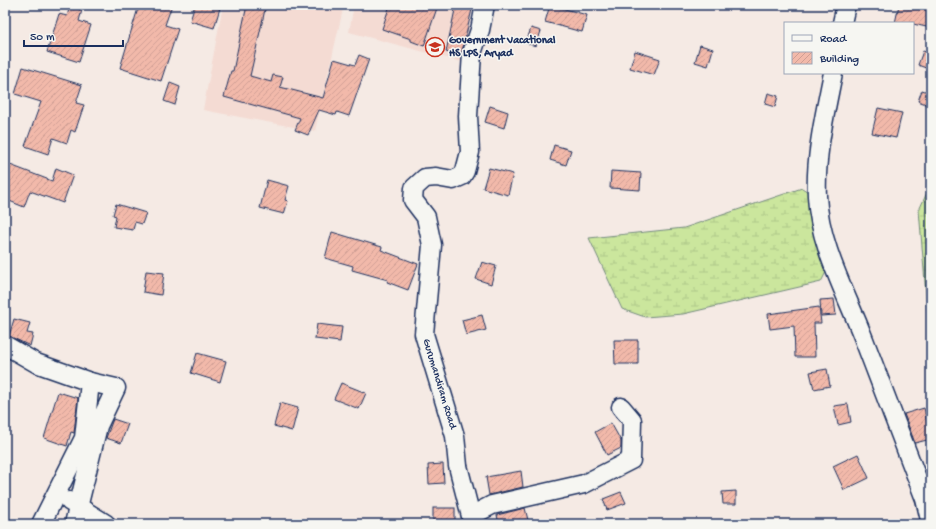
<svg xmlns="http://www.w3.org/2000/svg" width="936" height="529" viewBox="0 0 936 529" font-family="'Gochi Hand',sans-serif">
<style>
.built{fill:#f4dbd3}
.wetland{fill:url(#wetland-marsh);stroke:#738a7e}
.building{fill:url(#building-hatch);stroke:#1b2f5e}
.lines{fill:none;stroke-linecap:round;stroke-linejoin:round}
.minor-casing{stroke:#1b2f5e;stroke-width:21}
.minor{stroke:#f6f6f2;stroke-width:18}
.labels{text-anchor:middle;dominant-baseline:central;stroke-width:3;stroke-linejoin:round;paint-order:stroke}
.poi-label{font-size:11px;font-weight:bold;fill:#1b2f5e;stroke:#f6f6f2;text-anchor:start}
.street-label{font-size:11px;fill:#1b2f5e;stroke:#f6f6f2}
</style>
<defs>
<pattern id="wetland-marsh" width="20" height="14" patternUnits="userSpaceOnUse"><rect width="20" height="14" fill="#cbe69d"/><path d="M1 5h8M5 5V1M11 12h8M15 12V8" fill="none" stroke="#aec68a"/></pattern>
<pattern id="building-hatch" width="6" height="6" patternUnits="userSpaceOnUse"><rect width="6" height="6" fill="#f2b9aa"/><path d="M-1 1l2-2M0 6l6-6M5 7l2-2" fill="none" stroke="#cf9f95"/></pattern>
</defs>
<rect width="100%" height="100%" fill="#f5eae4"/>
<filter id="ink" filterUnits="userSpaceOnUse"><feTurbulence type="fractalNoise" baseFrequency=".025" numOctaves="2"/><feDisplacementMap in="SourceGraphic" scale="8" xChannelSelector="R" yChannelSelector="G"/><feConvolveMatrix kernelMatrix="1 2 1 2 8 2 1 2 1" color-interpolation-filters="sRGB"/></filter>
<g filter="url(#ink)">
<g class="built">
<polygon points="223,5 344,5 315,131 203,110"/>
<polygon points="354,5 473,5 462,62 349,32"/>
</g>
<g class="wetland">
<polygon points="931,184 931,321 928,319 919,210"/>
<polygon points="802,188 813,195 826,272 821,282 683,314 645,317 622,309 589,238 684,228"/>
</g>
<g class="building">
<polygon points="139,5 172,5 165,25 178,29 161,81 120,68"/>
<polygon points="195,5 210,5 220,8 214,28 190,21"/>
<polygon points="247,5 266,5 250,76 271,82 273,75 283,77 280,87 323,98 334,59 355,65 359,55 369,59 349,116 337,112 336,115 319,110 308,135 295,130 300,118 224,97 231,71 233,71"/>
<polygon points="390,5 438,5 424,46 411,41 411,39 382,29"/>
<polygon points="456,5 473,5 461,56 446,52"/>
<polygon points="550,5 587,15 582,32 545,22"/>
<polygon points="899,5 916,5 931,8 931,28 913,24 913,23 895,23"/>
<polygon points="70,6 82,10 79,21 91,25 79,62 47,52 59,14 67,16"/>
<polygon points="531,28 541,31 536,46 526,43"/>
<polygon points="700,45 713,49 708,66 695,62"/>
<polygon points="635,51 660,59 654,75 630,68"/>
<polygon points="923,51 931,54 931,70 918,65"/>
<polygon points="23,67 82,85 76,103 84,105 75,132 71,130 67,143 53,138 48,154 25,146 41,102 15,94"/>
<polygon points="170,83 180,87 175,105 164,101"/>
<polygon points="922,90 931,93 931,106 918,101"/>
<polygon points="768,93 778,96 775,107 765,104"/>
<polygon points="490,106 508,112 504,128 485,122"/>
<polygon points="878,108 902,113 896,138 872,133"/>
<polygon points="554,145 571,150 566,165 550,160"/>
<polygon points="5,163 52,181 56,168 73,175 63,203 30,191 24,207 7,200 9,193 5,192"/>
<polygon points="489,168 513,174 508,195 483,188"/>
<polygon points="611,171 641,173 640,190 610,188"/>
<polygon points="267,180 289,186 285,200 288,201 284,214 260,208"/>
<polygon points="116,204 146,213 142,224 135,222 133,230 114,227 116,216 113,215"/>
<polygon points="332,232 382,247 381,250 418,264 408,290 387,282 388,280 352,270 353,266 325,258"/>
<polygon points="482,262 496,266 491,284 476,279"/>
<polygon points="146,271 164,273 161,295 143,292"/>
<polygon points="834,299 836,315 821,316 820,300"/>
<polygon points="819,307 821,323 814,323 815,357 795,357 794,326 770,329 768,314"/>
<polygon points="482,315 486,330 466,335 462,320"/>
<polygon points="14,319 30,323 27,333 33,334 30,346 9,336"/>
<polygon points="317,324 342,327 340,342 315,339"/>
<polygon points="614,340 638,340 638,364 615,364"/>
<polygon points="197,353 226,361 220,382 191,373"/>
<polygon points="827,369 830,386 814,389 810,372"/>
<polygon points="341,383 366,393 359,409 334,399"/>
<polygon points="58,392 78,398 74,433 71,432 67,446 44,438"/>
<polygon points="280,403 298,408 292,431 274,426"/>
<polygon points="848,404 851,422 838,425 834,406"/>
<polygon points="924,408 931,439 915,443 904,414"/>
<polygon points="113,419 128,424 121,443 106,438"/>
<polygon points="611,423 621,441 621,448 607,455 595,432"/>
<polygon points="858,454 869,478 844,490 833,466"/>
<polygon points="443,464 444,483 429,484 428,465"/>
<polygon points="521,471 523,487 489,495 486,477"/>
<polygon points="736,491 736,504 723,504 722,492"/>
<polygon points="621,492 626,503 607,510 603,499"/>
<rect x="433" y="508" width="22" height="16"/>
<polygon points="525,508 529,524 499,524 497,515"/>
</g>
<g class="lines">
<defs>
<g id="minor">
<polyline points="842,23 846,5"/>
<path d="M833,73c-8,41 -18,82 -16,123 2,48 29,97 46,141 21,54 41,108 62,162l6,25"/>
<polyline points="5,345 36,363 90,382 84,438 41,524"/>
<polyline points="69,501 106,524"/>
<polyline points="471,516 492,505 584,484 631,460 632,420 621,407"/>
<polyline points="74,524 98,426 116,388 90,382"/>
<polyline points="473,524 458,466 455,436 424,334 432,245 426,217 413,200 414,188 425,178 436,177 453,180 462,176 465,171 470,152 468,116 472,53 480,30 485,5"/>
</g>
</defs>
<use href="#minor" class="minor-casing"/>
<use href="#minor" class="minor"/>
</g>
</g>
<defs>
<symbol id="school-ring" viewBox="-11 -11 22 22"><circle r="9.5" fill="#f6f6f2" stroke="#c8321e" stroke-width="1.5"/><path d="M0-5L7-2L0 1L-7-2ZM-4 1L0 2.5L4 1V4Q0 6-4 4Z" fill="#c8321e"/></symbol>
</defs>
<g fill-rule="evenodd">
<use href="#school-ring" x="424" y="36" width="22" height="22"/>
</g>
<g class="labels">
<g class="poi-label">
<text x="449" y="41">Government Vacational<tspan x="449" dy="13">HS LPS, Aryad</tspan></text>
</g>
<g class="street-label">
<text transform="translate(439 384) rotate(73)">Gurumandiram Road</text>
</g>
</g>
<rect width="936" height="529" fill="none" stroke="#f6f6f2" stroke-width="20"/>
<rect x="10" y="10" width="916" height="509" fill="none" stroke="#1b2f5e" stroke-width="1.5" filter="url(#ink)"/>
<rect x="784" y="22" width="130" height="52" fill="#f6f6f2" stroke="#9ea6b7"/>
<rect x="792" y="35" width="20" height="6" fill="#f6f6f2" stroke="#9ea6b7"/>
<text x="820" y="42" font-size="12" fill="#1b2f5e">Road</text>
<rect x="792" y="52" width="20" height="12" fill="url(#building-hatch)" stroke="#9ea6b7"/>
<text x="820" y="62" font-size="12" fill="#1b2f5e">Building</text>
<path d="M24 40v6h99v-6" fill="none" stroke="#1b2f5e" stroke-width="2"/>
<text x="30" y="40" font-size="12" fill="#1b2f5e" stroke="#f6f6f2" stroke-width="3" paint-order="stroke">50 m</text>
</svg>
